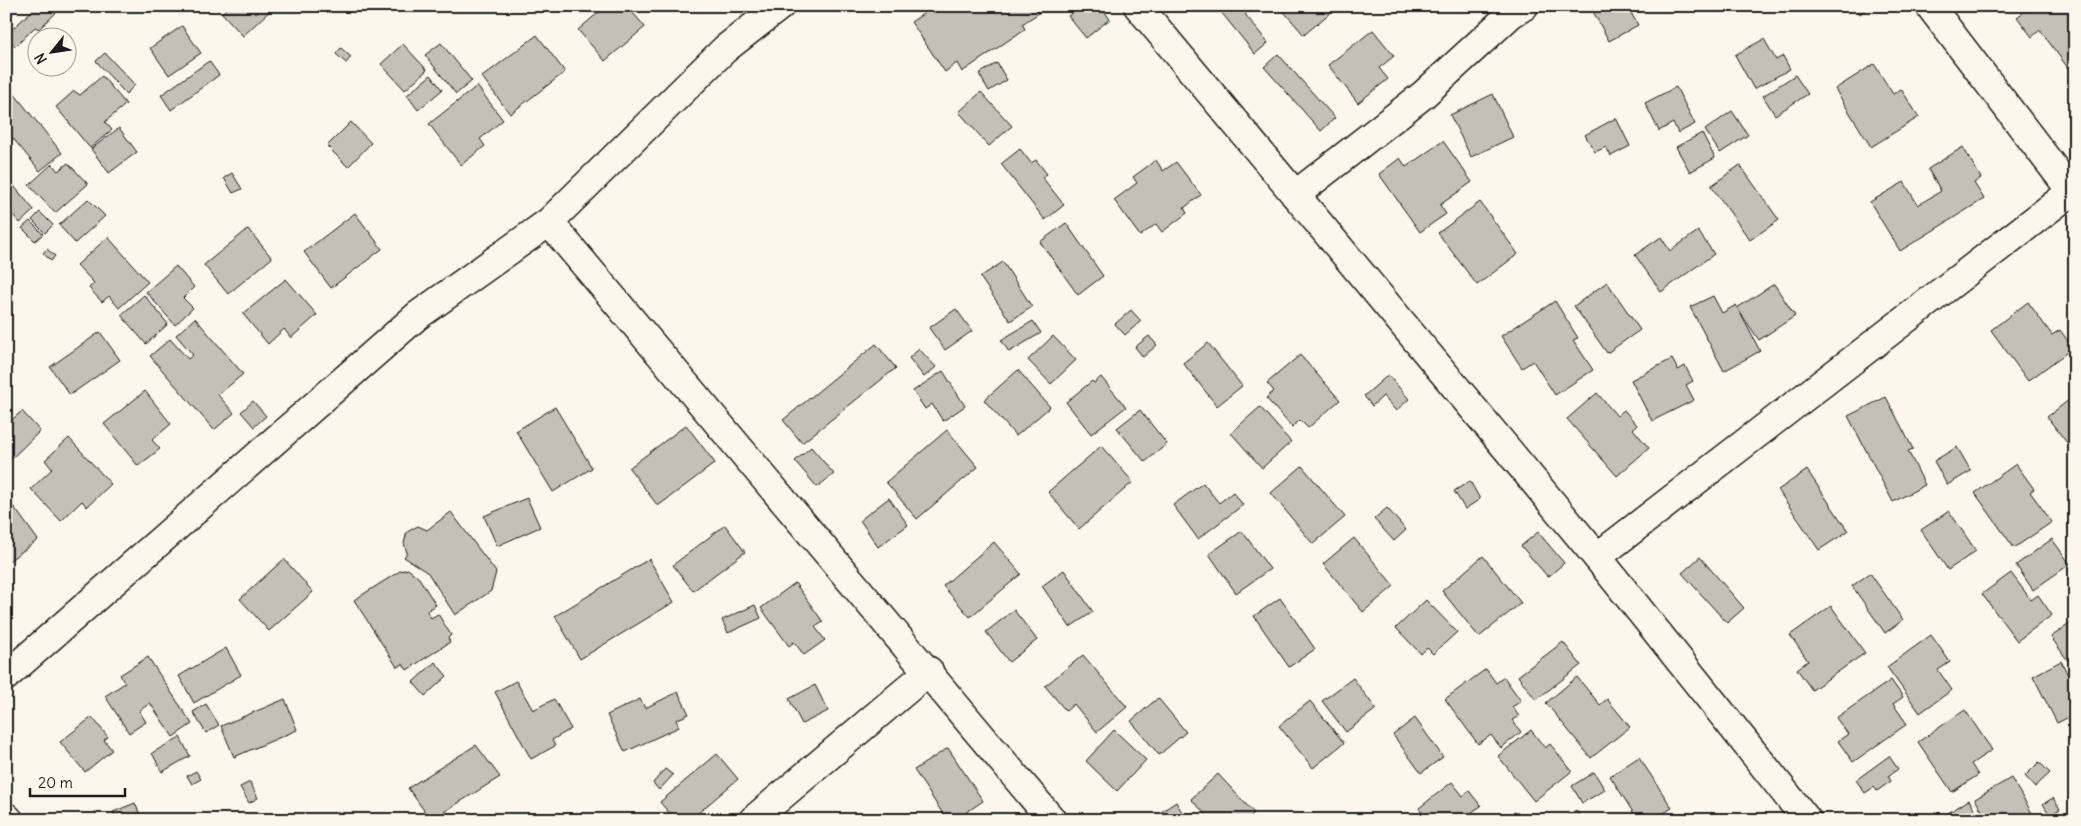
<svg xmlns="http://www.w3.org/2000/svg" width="2081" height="826" viewBox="0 0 2081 826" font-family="Delius,sans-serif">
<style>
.building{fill:#c3c0b8;stroke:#1c1c1c}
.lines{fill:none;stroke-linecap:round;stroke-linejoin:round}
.street-casing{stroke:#1c1c1c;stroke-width:31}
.secondary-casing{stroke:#1c1c1c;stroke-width:31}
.street{stroke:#fbf7ec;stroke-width:28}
.secondary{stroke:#fbf7ec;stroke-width:28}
</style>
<rect width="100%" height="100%" fill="#fbf7ec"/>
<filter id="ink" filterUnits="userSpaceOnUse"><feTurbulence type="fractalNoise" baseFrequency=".02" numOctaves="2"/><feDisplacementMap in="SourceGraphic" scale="10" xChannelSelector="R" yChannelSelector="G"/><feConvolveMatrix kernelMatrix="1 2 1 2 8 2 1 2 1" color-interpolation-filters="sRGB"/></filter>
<g filter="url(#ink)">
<g class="building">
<polygon points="37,6 63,6 39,29 35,27 15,47 6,35"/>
<polygon points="229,6 275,6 243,36 222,13"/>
<polygon points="606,6 627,6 645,27 605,61 578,30"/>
<polygon points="930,6 1035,6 1039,13 1022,24 1025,29 962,72 957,63 945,72 911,22 932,8"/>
<polygon points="1081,6 1100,6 1110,19 1086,38 1068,16"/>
<polygon points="1211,6 1223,6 1215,12"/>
<polygon points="1227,6 1249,6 1251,9 1245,14 1268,43 1255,54 1221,12"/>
<polygon points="1279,6 1338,6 1304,35"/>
<polygon points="1590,6 1627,6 1638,25 1609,41"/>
<polygon points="1855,6 1871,6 1860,14"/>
<polygon points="2032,6 2072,6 2075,9 2075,64 2068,68 2040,30 2032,37 2017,17"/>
<polygon points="182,26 201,53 169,75 150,48"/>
<polygon points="1373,30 1394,56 1379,68 1388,79 1358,103 1328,65"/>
<polygon points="537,35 565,72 510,114 482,77"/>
<polygon points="1764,39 1776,60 1783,56 1790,69 1754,89 1735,55"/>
<polygon points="441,43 472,81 456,94 425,55"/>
<polygon points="403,44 427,70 405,90 381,64"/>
<polygon points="341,48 351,57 346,63 336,54"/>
<polygon points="105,53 135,85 126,94 96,61"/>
<polygon points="1278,54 1335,118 1321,131 1264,67"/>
<polygon points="209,61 219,75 171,110 161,95"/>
<polygon points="997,63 1007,80 989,91 979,74"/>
<polygon points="1874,64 1893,94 1901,89 1919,117 1871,147 1835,89"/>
<polygon points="431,75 442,90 418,110 407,95"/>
<polygon points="1795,75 1808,94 1775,115 1763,96"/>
<polygon points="102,76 126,104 105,122 112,130 90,148 56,107 74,91 80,95"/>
<polygon points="477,86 503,120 480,139 485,146 461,165 429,124"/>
<polygon points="1676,87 1695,124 1678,133 1673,123 1659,131 1645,103"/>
<polygon points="12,91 62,153 40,171 6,130 6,95"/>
<polygon points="981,92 1012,126 989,146 959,112"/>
<polygon points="1493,94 1513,137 1471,157 1450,115"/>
<polygon points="1732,111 1748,135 1720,153 1705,130"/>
<polygon points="1616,118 1630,146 1611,156 1606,147 1595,152 1585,135"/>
<polygon points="351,122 371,143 348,167 327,146"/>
<polygon points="119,128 137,152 109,173 91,149"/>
<polygon points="1702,133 1715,158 1690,172 1676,147"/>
<polygon points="1443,141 1472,182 1440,205 1446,214 1420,232 1379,174 1400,158 1406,167"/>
<polygon points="1963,147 1981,178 1974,183 1984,199 1900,251 1870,202 1904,182 1918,205 1941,191 1928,169"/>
<polygon points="1020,149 1031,163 1036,160 1047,174 1042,177 1064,205 1045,220 1001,164"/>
<polygon points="1156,160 1163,171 1176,162 1201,195 1184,208 1187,213 1162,232 1156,224 1140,236 1114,200 1137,183 1133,177"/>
<polygon points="68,163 88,184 55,213 29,185 52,164 58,171"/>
<polygon points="1740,165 1779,220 1750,240 1711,186"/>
<polygon points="232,173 242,189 233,193 224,178"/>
<polygon points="8,179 34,210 20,223 6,207 6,180"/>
<polygon points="88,199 105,216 75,243 59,225"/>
<polygon points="1480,202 1518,254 1477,285 1438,233"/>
<polygon points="40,212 53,225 45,233 32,220"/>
<polygon points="355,213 382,249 331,288 304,252"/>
<polygon points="30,221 43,234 35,241 22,228"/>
<polygon points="1066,223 1103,276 1078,295 1040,242"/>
<polygon points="248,229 272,258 228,294 204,265"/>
<polygon points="1698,231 1714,254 1661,292 1635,255 1661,237 1670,251"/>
<polygon points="108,237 148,282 119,308 109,296 102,302 89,288 94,283 77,265"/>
<polygon points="47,249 55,256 51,261 43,253"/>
<polygon points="1003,262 1032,307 1010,321 980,277"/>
<polygon points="176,266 194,287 183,298 193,308 175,325 146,292"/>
<polygon points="286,279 317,315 291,338 284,329 268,344 243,314"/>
<polygon points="1607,282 1640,330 1607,353 1574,306"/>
<polygon points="1774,284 1795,316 1759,340 1737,308"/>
<polygon points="144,295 168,324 146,344 121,315"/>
<polygon points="1713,296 1722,313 1736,305 1760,351 1724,371 1690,307"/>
<polygon points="1555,301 1578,338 1573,340 1593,370 1555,395 1533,361 1522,368 1501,336"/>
<polygon points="2028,302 2052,335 2060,330 2073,348 2028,381 1991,330"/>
<polygon points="956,309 972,331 945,350 929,328"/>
<polygon points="1131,310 1141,321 1125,335 1115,324"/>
<polygon points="195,318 243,374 218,395 234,413 214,430 150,356 170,339 188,359 193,355 176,335"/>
<polygon points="1033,321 1041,333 1009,352 1001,340"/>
<polygon points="100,332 120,360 70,395 50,367"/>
<polygon points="1053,336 1076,360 1051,384 1028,360"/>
<polygon points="1149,336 1157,345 1143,357 1135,347"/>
<polygon points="1208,343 1242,386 1217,406 1183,363"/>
<polygon points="876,344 896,368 802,443 783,420"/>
<polygon points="919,349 936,367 924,377 909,358"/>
<polygon points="1300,355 1340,400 1308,428 1300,420 1292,427 1266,398 1274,391 1267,383"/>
<polygon points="1672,359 1678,370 1685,366 1693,381 1686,385 1694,400 1652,421 1631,380"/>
<polygon points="1018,370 1050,407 1016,436 984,400"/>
<polygon points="943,371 965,406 943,421 932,404 925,409 913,391"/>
<polygon points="1388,375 1409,399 1396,411 1383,396 1372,406 1364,396"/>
<polygon points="1101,377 1126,407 1091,434 1066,402 1092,381 1094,383"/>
<polygon points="145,391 171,424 152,440 160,449 138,466 104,424"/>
<polygon points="1597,393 1617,416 1624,410 1637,425 1633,429 1649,448 1617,476 1567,419"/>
<polygon points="2074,396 2075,397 2075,453 2047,417"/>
<polygon points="1886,397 1913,449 1908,451 1925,485 1893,502 1848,416"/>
<polygon points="253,401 266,416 254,427 241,412"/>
<polygon points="555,407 592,468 553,492 516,431"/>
<polygon points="1260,407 1291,442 1262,468 1231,433"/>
<polygon points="1140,410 1167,444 1145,462 1117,428"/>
<polygon points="22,411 40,431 10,460 6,456 6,425"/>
<polygon points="686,425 715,463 658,506 629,468"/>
<polygon points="947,430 978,467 917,519 886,482"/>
<polygon points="69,438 111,484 87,507 82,501 61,521 31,489 52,469 45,460"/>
<polygon points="1101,446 1133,482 1079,529 1048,492"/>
<polygon points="811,447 834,474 817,487 795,461"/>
<polygon points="1957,447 1971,471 1947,485 1934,461"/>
<polygon points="2016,464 2034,489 2030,492 2052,522 2014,548 1975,493"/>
<polygon points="1302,466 1345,517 1313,544 1271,493"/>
<polygon points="1807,470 1848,531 1819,550 1778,490"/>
<polygon points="1470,481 1480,499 1465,509 1454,491"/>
<polygon points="1203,483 1219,503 1233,492 1243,505 1198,539 1173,505"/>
<polygon points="527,498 540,527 497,546 484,516"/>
<polygon points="889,498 908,525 878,547 860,520"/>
<polygon points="14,507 38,540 6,563 6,513"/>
<polygon points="1387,508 1406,530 1394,541 1374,519"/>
<polygon points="1949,511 1976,551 1948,570 1921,530"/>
<polygon points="451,512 496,572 491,591 455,615 428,573 404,557 407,553 404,543 407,532 418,526 427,530"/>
<polygon points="725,525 745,552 693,591 673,565"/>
<polygon points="1242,531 1270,569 1236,593 1209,554"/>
<polygon points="1538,532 1564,563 1548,577 1521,546"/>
<polygon points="1354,538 1394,586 1363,612 1323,564"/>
<polygon points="2052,539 2070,564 2033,590 2016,565"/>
<polygon points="994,542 1021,574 970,617 943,586"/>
<polygon points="1483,556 1521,603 1479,637 1442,591"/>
<polygon points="1700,557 1744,608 1727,623 1682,573"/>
<polygon points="284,559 313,592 269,631 240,599"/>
<polygon points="649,559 674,602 580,659 555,616"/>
<polygon points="408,569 419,578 436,605 427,611 431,618 438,614 451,635 448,638 450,642 407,670 403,664 397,667 354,600 400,571"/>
<polygon points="1064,570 1093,612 1070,627 1042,586"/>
<polygon points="1870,573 1903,620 1885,633 1852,586"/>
<polygon points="2011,573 2031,600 2038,595 2052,615 2017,641 1982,594"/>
<polygon points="795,583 823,622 815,627 825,640 804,655 794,642 789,646 761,608"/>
<polygon points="1280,598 1315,649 1289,667 1254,616"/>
<polygon points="1426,600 1457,632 1433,654 1427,648 1421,654 1396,628"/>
<polygon points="755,605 761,618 728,633 722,620"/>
<polygon points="1831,606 1865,653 1812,690 1797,669 1808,661 1790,635"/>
<polygon points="1014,610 1037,640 1009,662 986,632"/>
<polygon points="2075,620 2075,656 2068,661 2051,637"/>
<polygon points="1931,635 1950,662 1938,670 1952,690 1920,713 1887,667"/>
<polygon points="1563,642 1581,665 1536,700 1518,676"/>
<polygon points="226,648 241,675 194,703 179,676"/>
<polygon points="1083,655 1127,707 1097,732 1074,704 1066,711 1045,686"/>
<polygon points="148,657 192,724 173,737 150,703 139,711 146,722 129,733 105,696 125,683 120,675"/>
<polygon points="2061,661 2068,675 2074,672 2075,674 2075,714 2057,723 2033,676"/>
<polygon points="435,662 447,676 425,696 413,682"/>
<polygon points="1486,669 1496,683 1504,677 1521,701 1512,707 1519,716 1512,720 1521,732 1501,748 1491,735 1478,744 1445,699"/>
<polygon points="1577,677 1600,705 1607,699 1630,727 1591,758 1546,703"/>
<polygon points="1353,678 1376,709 1346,732 1322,701"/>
<polygon points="1891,680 1903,697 1893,704 1907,724 1853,762 1838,741 1848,734 1836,718"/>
<polygon points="516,681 533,710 554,699 571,729 552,740 555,746 531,759 495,692"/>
<polygon points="815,685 828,711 802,724 789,699"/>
<polygon points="678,692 689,714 676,720 679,727 625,752 607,715 640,699 645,708"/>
<polygon points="1158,698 1186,732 1159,755 1131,721"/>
<polygon points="285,699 297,730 234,757 221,726"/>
<polygon points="1310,701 1344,743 1313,768 1279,726"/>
<polygon points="206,704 219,725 206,733 193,712"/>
<polygon points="1965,710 1992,750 1971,764 1978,775 1952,792 1918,742"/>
<polygon points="92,717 108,737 104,740 112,750 85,772 60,742"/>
<polygon points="1415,718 1443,757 1421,773 1393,735"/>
<polygon points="1114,730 1146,760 1117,791 1086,761"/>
<polygon points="1531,730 1545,748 1550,744 1572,771 1534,801 1498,756"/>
<polygon points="180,737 190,756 162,772 152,753"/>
<polygon points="476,745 500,777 431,820 408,788"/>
<polygon points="948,748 983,801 955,820 947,820 914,770"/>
<polygon points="717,754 738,779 690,820 675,820 660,802"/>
<polygon points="1889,756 1898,769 1888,776 1891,781 1877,791 1874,787 1865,793 1856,780"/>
<polygon points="1639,757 1672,808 1653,820 1638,820 1610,776"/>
<polygon points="2039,762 2050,773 2035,787 2025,776"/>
<polygon points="665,769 673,775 659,790 653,783"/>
<polygon points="196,771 201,779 192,784 187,776"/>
<polygon points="1594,772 1605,790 1582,803 1572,786"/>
<polygon points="1218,774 1254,813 1247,820 1211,820 1191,799"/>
<polygon points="2011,778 2035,818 2033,820 1987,820 1975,799"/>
<polygon points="250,782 258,798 249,803 240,787"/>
<polygon points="1452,782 1463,796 1469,791 1481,806 1472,812 1478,820 1428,820 1419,808"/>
<polygon points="2053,798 2060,809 2050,815 2043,804"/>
<polygon points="1969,800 1981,820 1937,820"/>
<polygon points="1176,802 1183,814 1175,820 1166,820 1161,812"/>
<polygon points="135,803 141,817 135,820 116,820 113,812"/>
<polygon points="1576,810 1583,820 1562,820"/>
</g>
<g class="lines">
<defs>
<g id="street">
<polyline points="1930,6 2075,196"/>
<polyline points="1295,195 1423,95 1511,14 1524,6"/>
<polyline points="549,222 1052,820"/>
<polyline points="1597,557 2071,192"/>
<polyline points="6,676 417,316 549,222 725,49 780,6"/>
<polyline points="6,817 9,820"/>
<polyline points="753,820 929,671"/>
</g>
<polyline id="secondary" points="1138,6 1597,557 1807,820"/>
</defs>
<use href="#street" class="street-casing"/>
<use href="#secondary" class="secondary-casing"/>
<use href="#street" class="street"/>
<use href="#secondary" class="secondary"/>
</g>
</g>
<rect width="2081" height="826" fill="none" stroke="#fbf7ec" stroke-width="25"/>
<rect x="12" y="12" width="2056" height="801" fill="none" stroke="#1c1c1c" stroke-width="2" filter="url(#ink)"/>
<g transform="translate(52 52) rotate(240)"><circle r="24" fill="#fbf7ec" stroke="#a29f99"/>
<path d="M0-4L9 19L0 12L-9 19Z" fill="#1c1c1c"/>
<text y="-8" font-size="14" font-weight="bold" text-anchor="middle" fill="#1c1c1c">N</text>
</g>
<path d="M30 788v8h95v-8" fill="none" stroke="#1c1c1c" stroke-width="2.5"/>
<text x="38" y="788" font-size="15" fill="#1c1c1c" stroke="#fbf7ec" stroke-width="4" paint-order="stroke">20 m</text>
</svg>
